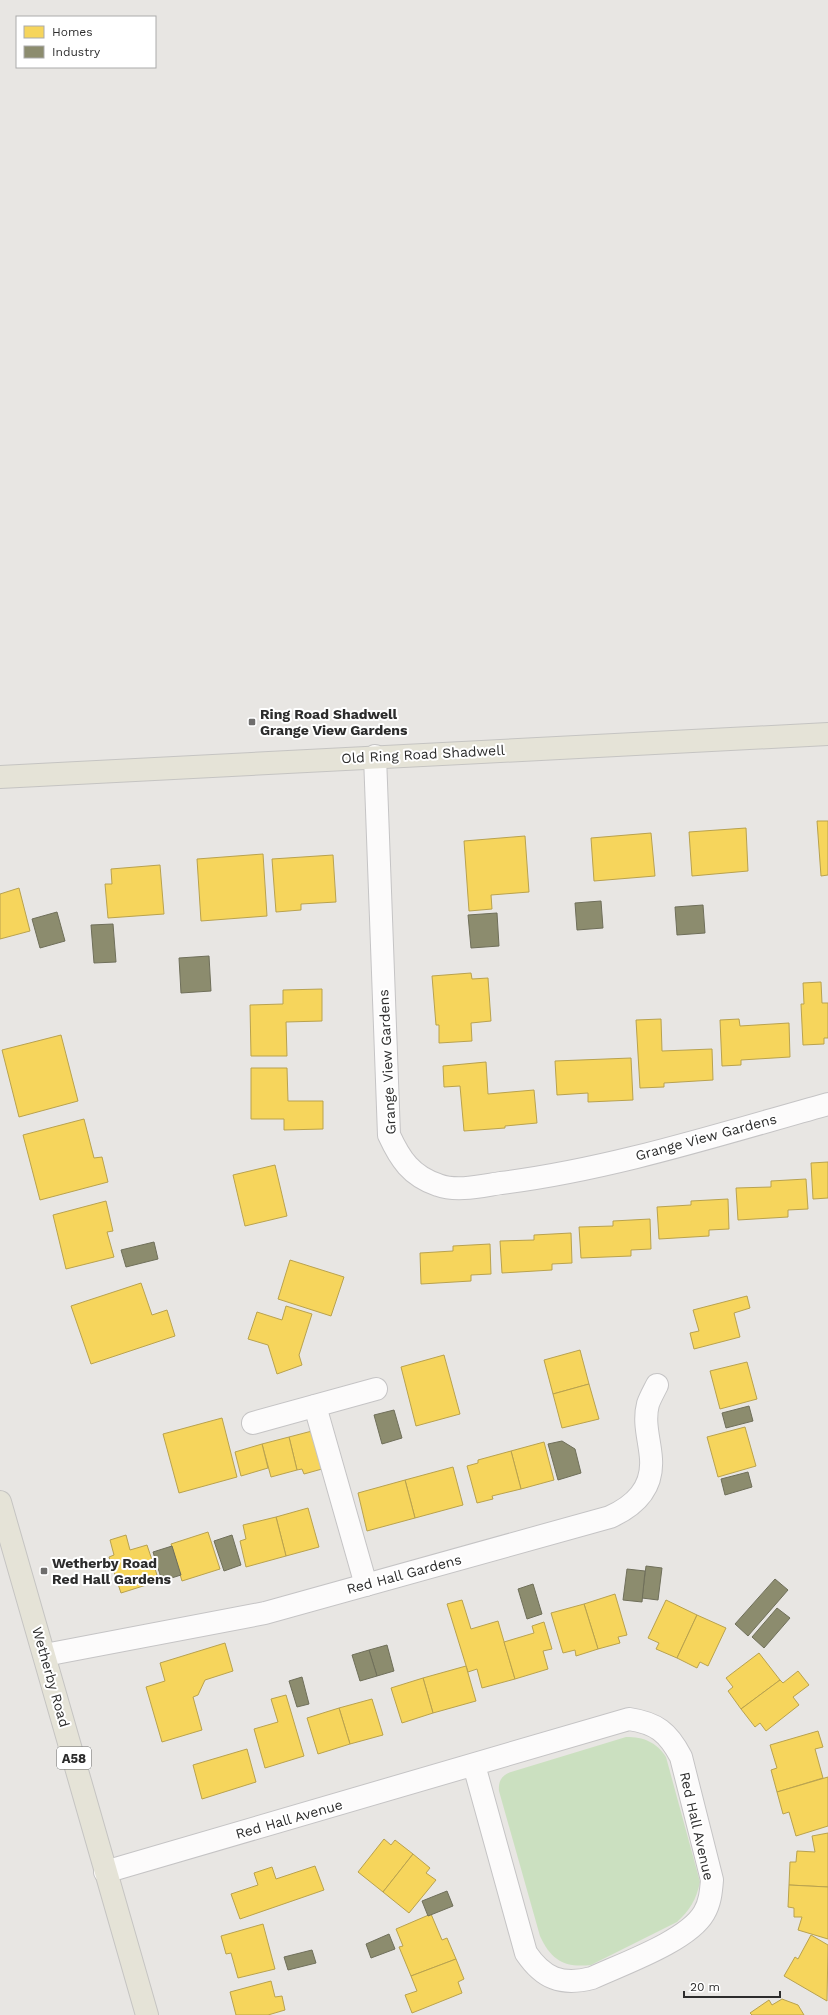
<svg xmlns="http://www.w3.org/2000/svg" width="828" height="2015" viewBox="0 0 828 2015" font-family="'Work Sans',sans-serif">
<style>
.green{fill:#cbe0c0}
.homes{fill:#f6d55c;stroke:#b9a24e}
.industry{fill:#8c8c6e;stroke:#6f6f5a}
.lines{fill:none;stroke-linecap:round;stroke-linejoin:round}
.minor-casing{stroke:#c5c4c5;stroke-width:24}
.major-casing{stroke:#c5c4c2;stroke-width:24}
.minor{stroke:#fcfbfb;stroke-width:22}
.major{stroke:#e5e3d7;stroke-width:22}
.poi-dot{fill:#6e6d6c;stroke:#fff;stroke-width:1.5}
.labels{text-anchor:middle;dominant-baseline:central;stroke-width:4;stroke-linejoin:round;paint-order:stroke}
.shield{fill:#fff;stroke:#6b6b6b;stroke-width:1}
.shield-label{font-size:13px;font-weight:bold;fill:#2c2c2c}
.poi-label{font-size:14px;font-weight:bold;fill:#2c2c2c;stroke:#fff;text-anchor:start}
.street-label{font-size:14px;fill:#2c2c2c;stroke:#fff}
</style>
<rect width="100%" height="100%" fill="#e8e6e3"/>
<path class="green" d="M626,1737c18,0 30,5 40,20l34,125c-4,18 -10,28 -23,40l-86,43c-27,3 -40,-5 -51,-29l-41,-145c-1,-10 3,-16 12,-19z"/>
<g class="homes">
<polygon points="817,821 828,821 828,875 821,876"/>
<polygon points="746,828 748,871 692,876 689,832"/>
<polygon points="651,833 655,876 594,881 591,838"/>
<polygon points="525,836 529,892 491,895 492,909 469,911 464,841"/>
<polygon points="263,854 267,916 201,921 197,859"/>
<polygon points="333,855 336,902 301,904 301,910 276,912 272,859"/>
<polygon points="160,865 164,914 108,918 105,884 112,884 111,869"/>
<polygon points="19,888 30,931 0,939 0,894"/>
<polygon points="471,973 472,979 488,978 491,1021 471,1023 472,1041 439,1043 439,1025 436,1025 432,976"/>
<polygon points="821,982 822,1003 828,1003 828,1038 824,1038 824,1044 803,1045 801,1004 804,1004 803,983"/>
<polygon points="322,989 322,1021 286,1022 287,1056 251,1056 250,1005 283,1004 283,990"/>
<polygon points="661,1019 662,1051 712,1049 713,1080 664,1083 664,1087 640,1088 636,1020"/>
<polygon points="739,1019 740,1026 789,1023 790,1057 741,1060 741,1065 722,1066 720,1020"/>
<polygon points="61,1035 78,1101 19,1117 2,1050"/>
<polygon points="631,1058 633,1100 588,1102 588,1093 557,1095 555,1061"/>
<polygon points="486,1062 488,1094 534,1090 537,1123 505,1126 505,1128 464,1131 460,1086 444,1087 443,1066"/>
<polygon points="251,1068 287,1068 288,1101 323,1101 323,1129 284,1130 284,1119 251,1119"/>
<polygon points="84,1119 94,1158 102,1157 108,1182 40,1200 23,1135"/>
<polygon points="828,1162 828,1198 813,1199 811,1163"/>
<polygon points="275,1165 287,1216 245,1226 233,1175"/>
<polygon points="806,1179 808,1209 788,1210 788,1217 738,1220 736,1188 771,1187 771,1181"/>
<polygon points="728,1199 729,1229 709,1230 709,1236 659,1239 657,1207 691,1205 691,1201"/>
<polygon points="106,1201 113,1231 107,1232 114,1257 66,1269 53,1215"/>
<polygon points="650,1219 651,1249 631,1250 631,1256 581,1258 579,1227 613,1226 613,1221"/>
<polygon points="571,1233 572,1263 552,1264 552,1270 502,1273 500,1241 534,1240 534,1235"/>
<polygon points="490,1244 491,1274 471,1275 471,1281 421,1284 420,1253 453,1251 453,1246"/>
<polygon points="290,1260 344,1277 331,1316 278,1299"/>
<polygon points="141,1283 152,1315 167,1310 175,1336 91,1364 71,1306"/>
<polygon points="747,1296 750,1308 734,1313 740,1337 694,1349 690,1333 699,1331 693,1310"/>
<polygon points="286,1306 312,1314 299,1355 302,1365 277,1374 268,1345 248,1339 257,1312 282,1320"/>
<polygon points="580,1350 589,1384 553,1394 544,1360"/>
<polygon points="444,1355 460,1414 416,1426 401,1367"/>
<polygon points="747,1362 757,1399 720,1409 710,1371"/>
<polygon points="589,1384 599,1419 562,1428 553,1394"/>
<polygon points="222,1418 237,1477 179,1493 163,1434"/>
<polygon points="745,1427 756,1466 718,1477 707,1437"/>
<polygon points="312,1431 322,1469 304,1474 302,1469 297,1470 289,1437"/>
<polygon points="289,1437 297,1470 271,1477 262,1444"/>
<polygon points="544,1442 554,1480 521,1489 511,1451"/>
<polygon points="262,1444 268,1468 241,1476 235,1452"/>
<polygon points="511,1451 521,1489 492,1496 493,1499 477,1503 467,1466 478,1463 478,1460"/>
<polygon points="453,1467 463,1505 415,1518 405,1480"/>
<polygon points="405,1480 415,1518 367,1531 358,1493"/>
<polygon points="308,1508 319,1547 286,1556 276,1517"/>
<polygon points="276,1517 286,1556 246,1567 240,1541 246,1539 243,1525"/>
<polygon points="208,1532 220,1569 182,1581 171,1544"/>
<polygon points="126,1535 130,1550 147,1545 159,1581 121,1593 109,1557 114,1555 110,1540"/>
<polygon points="615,1594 627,1635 618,1637 620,1643 598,1649 584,1604"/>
<polygon points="462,1600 471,1629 498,1621 515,1679 482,1688 477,1669 468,1672 447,1604"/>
<polygon points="666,1600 697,1615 677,1658 656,1649 659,1643 648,1638"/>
<polygon points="584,1604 598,1649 576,1656 575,1650 563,1653 551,1613"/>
<polygon points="697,1615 726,1628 708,1666 700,1662 697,1668 677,1658"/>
<polygon points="544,1622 552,1649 543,1651 548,1669 515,1679 504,1642 534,1633 532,1626"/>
<polygon points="225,1643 233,1671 205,1680 198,1695 193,1697 202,1730 162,1742 146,1687 165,1681 160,1663"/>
<polygon points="759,1653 780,1680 741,1709 728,1691 733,1687 726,1678"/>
<polygon points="466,1666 476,1701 433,1713 423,1678"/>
<polygon points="798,1671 809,1685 793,1697 799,1705 766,1731 760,1723 755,1727 741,1709 780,1680 783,1683"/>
<polygon points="423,1678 433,1713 402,1723 391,1688"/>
<polygon points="286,1695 304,1756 265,1768 254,1729 278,1722 271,1699"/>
<polygon points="372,1699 383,1735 350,1744 339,1708"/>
<polygon points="339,1708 350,1744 318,1754 307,1718"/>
<polygon points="818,1731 823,1747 815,1749 823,1778 777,1792 771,1770 777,1768 770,1745"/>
<polygon points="247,1749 256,1782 202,1799 193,1765"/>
<polygon points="828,1777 828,1826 796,1836 789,1812 783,1814 777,1792"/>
<polygon points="828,1833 828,1887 789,1885 790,1862 796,1862 797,1851 815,1852 812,1836"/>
<polygon points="384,1839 391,1845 395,1840 413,1854 383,1892 358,1872"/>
<polygon points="413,1854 430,1868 426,1873 436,1880 409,1913 383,1892"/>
<polygon points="315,1866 324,1890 240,1919 231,1894 258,1885 254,1873 272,1867 276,1879"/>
<polygon points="789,1885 828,1887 828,1939 798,1930 802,1917 794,1917 794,1908 788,1907"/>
<polygon points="431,1914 442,1940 447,1938 456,1959 411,1976 399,1947 403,1946 396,1929"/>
<polygon points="263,1924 275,1969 238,1978 231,1953 226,1954 221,1936"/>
<polygon points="811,1935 828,1945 827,2001 784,1976 795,1957 798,1959"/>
<polygon points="456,1959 464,1979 458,1982 462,1993 412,2013 405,1995 417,1991 411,1976"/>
<polygon points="271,1981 275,1997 282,1996 285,2010 268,2015 236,2015 230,1992"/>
<polygon points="782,1999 798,2005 804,2015 752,2015 750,2013 769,2000 772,2005"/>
</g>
<g class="industry">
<polygon points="601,901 603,928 577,930 575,903"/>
<polygon points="703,905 705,933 677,935 675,907"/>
<polygon points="57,912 65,941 40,948 32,919"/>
<polygon points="497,913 499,946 471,948 468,915"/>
<polygon points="113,924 116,962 94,963 91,925"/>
<polygon points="209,956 211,991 181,993 179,958"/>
<polygon points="154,1242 158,1259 126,1267 121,1250"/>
<polygon points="749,1406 753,1421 726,1428 722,1413"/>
<polygon points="394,1410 402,1438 382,1444 374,1415"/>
<polygon points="562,1441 575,1449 581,1473 558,1480 548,1444"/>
<polygon points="748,1472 752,1487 725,1495 721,1479"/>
<polygon points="232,1535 241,1565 224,1571 214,1541"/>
<polygon points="172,1546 181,1575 162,1581 153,1552"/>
<polygon points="646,1566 662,1568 658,1600 642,1598"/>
<polygon points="627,1569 645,1571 642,1602 623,1600"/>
<polygon points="775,1579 788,1590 748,1636 735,1624"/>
<polygon points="533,1584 542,1614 527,1619 518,1589"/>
<polygon points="777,1608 790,1618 764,1648 752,1637"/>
<polygon points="387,1645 394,1671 377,1676 369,1650"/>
<polygon points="369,1650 377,1676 360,1681 352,1655"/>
<polygon points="302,1677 309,1704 297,1707 289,1681"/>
<polygon points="447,1891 453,1906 428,1916 422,1901"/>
<polygon points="389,1934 395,1949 371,1958 366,1944"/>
<polygon points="312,1950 316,1963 288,1970 284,1957"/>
</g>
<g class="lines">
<defs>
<g id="minor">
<path d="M375,756l14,379c11,24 22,41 49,50 19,7 43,1 63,-2 111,-14 219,-49 327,-79"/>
<polyline points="315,1406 366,1585"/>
<polyline points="253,1423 376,1389"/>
<path d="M45,1655l220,-42 345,-96c24,-11 43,-28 41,-58 -1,-18 -8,-36 -3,-55 2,-6 6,-13 9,-19"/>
<path d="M105,1872l524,-153c27,4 39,13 52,38l31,123c-1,12 -2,23 -8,33 -16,28 -82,51 -112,65 -31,8 -49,0 -66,-25l-52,-188"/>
</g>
<g id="major">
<polyline points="0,777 828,734"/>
<polyline points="0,1502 147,2015"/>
</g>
</defs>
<use href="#minor" class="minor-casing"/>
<use href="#major" class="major-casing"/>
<use href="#minor" class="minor"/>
<use href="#major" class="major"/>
</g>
<g class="poi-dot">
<rect x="248" y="718" width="8" height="8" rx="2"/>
<rect x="40" y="1567" width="8" height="8" rx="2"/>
</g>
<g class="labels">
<rect class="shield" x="57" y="1747" width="34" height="22" rx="3"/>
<g class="shield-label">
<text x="74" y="1758">A58</text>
</g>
<g class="poi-label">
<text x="260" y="714">Ring Road Shadwell<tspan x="260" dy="16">Grange View Gardens</tspan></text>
<text x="52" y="1563">Wetherby Road<tspan x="52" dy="16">Red Hall Gardens</tspan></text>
</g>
<g class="street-label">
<text transform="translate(423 754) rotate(-3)">Old Ring Road Shadwell</text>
<text transform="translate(387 1062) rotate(-93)">Grange View Gardens</text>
<text transform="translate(706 1137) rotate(-15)">Grange View Gardens</text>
<text transform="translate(404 1574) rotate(-15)">Red Hall Gardens</text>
<text transform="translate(51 1677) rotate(74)">Wetherby Road</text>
<text transform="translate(289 1819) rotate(-16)">Red Hall Avenue</text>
<text transform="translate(697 1826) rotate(77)">Red Hall Avenue</text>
</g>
</g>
<rect x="16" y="16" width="140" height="52" fill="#ffffff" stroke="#ababab"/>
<rect x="24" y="26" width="20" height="12" fill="#f6d55c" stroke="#ababab"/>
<text x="52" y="36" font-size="12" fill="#2c2c2c">Homes</text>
<rect x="24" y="46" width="20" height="12" fill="#8c8c6e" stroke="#ababab"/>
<text x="52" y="56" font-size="12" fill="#2c2c2c">Industry</text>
<path d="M684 1991v6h96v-6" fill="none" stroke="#2c2c2c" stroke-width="2"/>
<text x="690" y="1991" font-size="12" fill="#2c2c2c" stroke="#ffffff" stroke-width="3" paint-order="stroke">20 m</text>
</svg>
